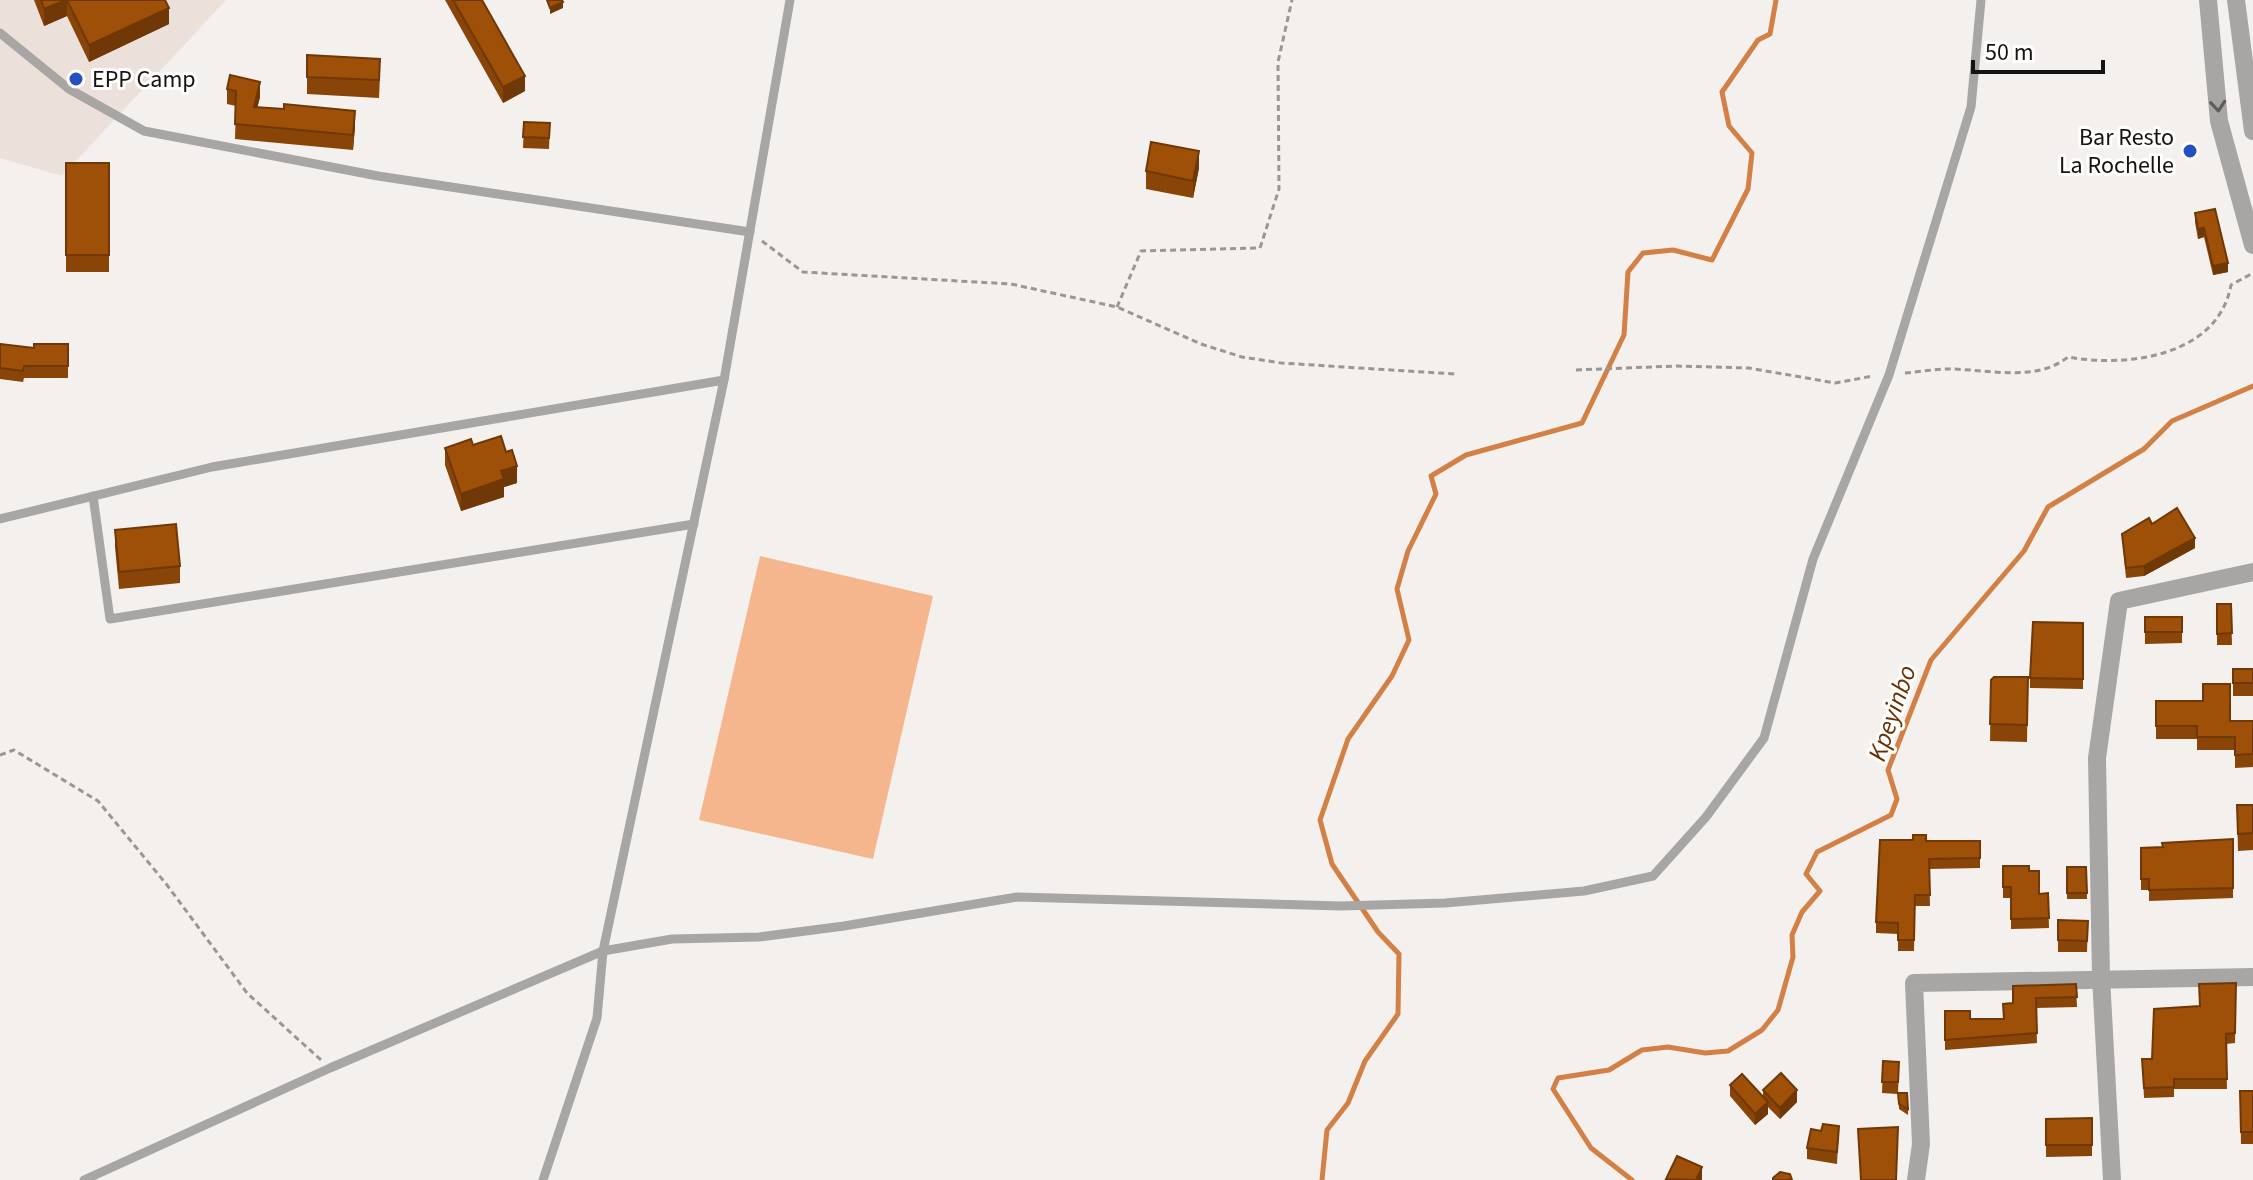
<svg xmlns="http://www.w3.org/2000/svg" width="2253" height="1180" viewBox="0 0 2253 1180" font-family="'Source Sans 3',sans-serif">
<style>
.built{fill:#ece1da}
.green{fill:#f5b68d}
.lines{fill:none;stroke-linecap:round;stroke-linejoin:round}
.stream{stroke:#d28045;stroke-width:5}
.path{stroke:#999694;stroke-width:3;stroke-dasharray:6 4;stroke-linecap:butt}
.service{stroke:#a8a6a5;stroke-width:9}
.minor{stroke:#a8a6a5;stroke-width:18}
.wall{fill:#884507}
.shaded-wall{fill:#6f3806}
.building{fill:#9e5008;stroke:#6f3806;stroke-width:2}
.oneway{stroke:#5e5c5c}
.poi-dot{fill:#2551c0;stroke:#fffefd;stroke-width:3}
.labels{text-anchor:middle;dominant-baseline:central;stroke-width:6;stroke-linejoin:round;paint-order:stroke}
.poi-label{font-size:24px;fill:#141212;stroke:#fffefd;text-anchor:start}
.water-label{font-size:26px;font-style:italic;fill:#653000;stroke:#fffefd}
</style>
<rect width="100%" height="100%" fill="#f4f0ed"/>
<polygon class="built" points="0,0 226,0 62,176 0,158"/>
<polygon class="green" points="760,556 933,596 873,859 699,820"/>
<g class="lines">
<g class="stream">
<polyline points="1322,1180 1327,1130 1348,1103 1365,1061 1398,1014 1399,954 1378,932 1332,864 1320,820 1348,739 1392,676 1409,640 1397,589 1408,551 1436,494 1431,476 1466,455 1582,423 1624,335 1628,272 1643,253 1673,250 1712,260 1748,189 1752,153 1729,126 1722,92 1758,40 1770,34 1776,0"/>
<polyline points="1632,1180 1591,1148 1553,1089 1558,1078 1609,1070 1642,1050 1668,1047 1705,1053 1728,1051 1762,1030 1778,1010 1793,957 1792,935 1802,912 1820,891 1806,874 1817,852 1891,815 1897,799 1888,770 1931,660 2024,551 2048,507 2144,449 2172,421 2253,386"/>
</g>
<g class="path">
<polyline points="762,241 803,272 1011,284 1117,307 1201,344 1242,357 1281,363 1455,374"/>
<polyline points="1117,307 1141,251 1260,248 1279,189 1278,62 1292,0"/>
<polyline points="1576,370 1676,366 1749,368 1835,383 1873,376"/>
<path d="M1905,373c14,-1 29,-4 43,-4 40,0 87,14 120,-12 60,11 150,-1 163,-72l22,-12"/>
<polyline points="0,755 14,750 98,801 167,885 247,993 321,1060"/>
</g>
<g class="service">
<polyline points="0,33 69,89 144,131 378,176 750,232"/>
<polyline points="93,496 110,619 694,524"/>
<polyline points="0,519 212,467 724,380"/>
<polyline points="84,1180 330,1068 603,951 672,939 759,937 844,926 1017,897 1341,906 1445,903 1584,891 1653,876 1706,817 1764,738 1813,559 1889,375 1971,107 1981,0"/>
<polyline points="543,1180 597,1018 603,951 724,380 790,0"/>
</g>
<g class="minor">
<polyline points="2208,0 2219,121 2253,245"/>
<polyline points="2236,0 2253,131"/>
<polyline points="1916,1180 1921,1144 1914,983 2253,977"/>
<polyline points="2112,1180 2101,977 2097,758 2119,601 2253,572"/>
</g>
</g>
<g class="wall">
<polygon points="34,0 165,0 169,24 89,62 67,16 44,26"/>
<polygon points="445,0 482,0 525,91 503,103"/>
<polygon points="307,55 380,76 379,98 307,94"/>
<polygon points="227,89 260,97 257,107 355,126 353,150 235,139 236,106 227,104"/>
<polygon points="524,122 550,123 549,149 523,148"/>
<rect x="66" y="163" width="43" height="109"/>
<polygon points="1199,168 1193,198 1146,189 1146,171"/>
<polygon points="2215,209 2228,272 2213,275 2204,237 2198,239 2195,222 2195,213"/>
<polygon points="0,344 34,348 68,344 68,378 24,378 23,382 0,379"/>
<polygon points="473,445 517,483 504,487 504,497 461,511 445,465 445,448"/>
<polygon points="2152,524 2195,548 2144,576 2126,578 2122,534"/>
<polygon points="115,530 180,566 180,583 119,589 115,547"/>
<polygon points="2217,604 2231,604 2232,645 2217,645"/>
<polygon points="2145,617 2182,617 2182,643 2145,644"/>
<polygon points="2083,623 2083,689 2030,688 2030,678"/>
<rect x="2233" y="669" width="20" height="27"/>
<polygon points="2028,677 2027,742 1990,741 1991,680"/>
<polygon points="2156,701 2230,721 2253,721 2253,767 2235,768 2235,750 2197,750 2197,739 2156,739"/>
<polygon points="2237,805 2253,805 2253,850 2238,851"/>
<polygon points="2233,839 2233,898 2149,901 2149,890 2141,890 2141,848 2163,847"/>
<polygon points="1926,841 1980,841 1980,868 1929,869 1930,906 1915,906 1914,951 1898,951 1898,934 1876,933 1876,922"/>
<polygon points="2003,866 2029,871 2039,894 2048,893 2049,928 2011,929 2011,898 2003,898"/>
<polygon points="2067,867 2086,867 2087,899 2067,899"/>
<polygon points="2058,920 2088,921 2087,952 2058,952"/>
<polygon points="2236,983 2235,1043 2226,1044 2227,1089 2174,1089 2174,1097 2144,1098 2142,1059 2152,1059 2199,1006"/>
<polygon points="2076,984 2077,1007 2036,1008 2037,1043 1945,1050 1945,1011 1970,1019 2003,1019 2013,1003"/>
<polygon points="1883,1061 1899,1062 1898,1094 1882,1093"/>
<polygon points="1730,1085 1763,1097 1763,1090 1797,1102 1780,1119 1768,1107 1768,1114 1755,1125 1730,1096"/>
<polygon points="2240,1091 2253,1091 2253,1144 2241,1144"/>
<polygon points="1898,1093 1908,1109 1908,1115 1899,1109"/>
<polygon points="2092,1118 2092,1156 2046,1157 2046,1119"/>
<polygon points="1839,1126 1837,1164 1807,1159 1807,1148 1821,1131"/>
</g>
<g class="shaded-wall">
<polygon points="67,0 67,16 44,26 44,9"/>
<polygon points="563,2 563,8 550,14 550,8"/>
<polygon points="169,8 169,24 89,62 89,45"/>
<polygon points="525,76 525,91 503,103 503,87"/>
<polygon points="260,82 260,97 254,122 254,107"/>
<polygon points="355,111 355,126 353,150 353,135"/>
<polygon points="1199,151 1199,168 1193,198 1193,181"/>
<polygon points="2204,228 2204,237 2198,239 2198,229"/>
<polygon points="2228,263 2228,272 2213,275 2213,266"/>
<polygon points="517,466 517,483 504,487 504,497 461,511 461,494 501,471"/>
<polygon points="2195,538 2195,548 2144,576 2144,566"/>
<polygon points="1797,1090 1797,1102 1780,1119 1780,1108"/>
<polygon points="1768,1102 1768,1114 1755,1125 1755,1114"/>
<polygon points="1702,1167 1702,1180 1696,1180"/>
</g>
<g class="building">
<polygon points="41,0 66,0 44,9"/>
<polygon points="67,0 165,0 169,8 89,45"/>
<polygon points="453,0 482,0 525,76 503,87"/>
<polygon points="547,0 562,0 563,2 550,8"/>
<polygon points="307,55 380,59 379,80 307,77"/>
<polygon points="230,75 260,82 254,107 284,109 284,104 355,111 353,135 235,124 236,91 227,89"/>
<polygon points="524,122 550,123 549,138 523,137"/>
<polygon points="1151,142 1199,151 1193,181 1146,171"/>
<rect x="66" y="163" width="43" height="92"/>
<polygon points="2215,209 2228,263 2213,266 2204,228 2198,229 2195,213"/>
<polygon points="0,344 34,348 34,344 68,344 68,366 24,366 23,371 0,368"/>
<polygon points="501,436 506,452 512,450 517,466 501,471 504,479 461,494 445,448 471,439 473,445"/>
<polygon points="2177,508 2195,538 2144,566 2126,568 2122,534 2149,518 2152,524"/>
<polygon points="176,524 180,566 119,572 115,530"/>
<polygon points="2217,604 2231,604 2232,633 2217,634"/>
<rect x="2145" y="617" width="37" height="15"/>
<polygon points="2033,622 2083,623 2083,679 2030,678"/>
<rect x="2233" y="669" width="20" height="14"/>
<polygon points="1994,677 2028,677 2027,725 1990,724 1991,680"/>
<polygon points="2203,684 2230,684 2230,721 2253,721 2253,754 2235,755 2235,737 2197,737 2197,726 2156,726 2156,701 2203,701"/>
<polygon points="2237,805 2253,805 2253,833 2238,834"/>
<polygon points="1913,835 1926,835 1926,841 1980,841 1980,858 1929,859 1930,895 1915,895 1914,940 1898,940 1898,923 1876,922 1880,840 1913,840"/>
<polygon points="2233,839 2233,888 2149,890 2149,879 2141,879 2141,848 2163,847 2162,843"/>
<polygon points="2003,866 2029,866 2029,871 2039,871 2039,894 2048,893 2049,918 2011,919 2011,887 2003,887"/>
<polygon points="2067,867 2086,867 2087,893 2067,893"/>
<polygon points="2058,920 2088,921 2087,941 2058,940"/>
<polygon points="2236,983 2235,1033 2226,1034 2227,1079 2174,1079 2174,1087 2144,1088 2142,1059 2152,1059 2154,1009 2200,1006 2199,984"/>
<polygon points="2076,984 2077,997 2036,998 2037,1033 1945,1040 1945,1011 1970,1011 1970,1019 2004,1019 2003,1004 2013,1003 2013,986"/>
<polygon points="1883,1061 1899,1062 1898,1082 1882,1082"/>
<polygon points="1781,1073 1797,1090 1780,1108 1763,1090"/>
<polygon points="1742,1074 1768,1102 1755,1114 1730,1085"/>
<polygon points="2240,1091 2253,1091 2253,1132 2241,1132"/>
<polygon points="1898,1093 1907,1093 1908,1109 1899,1104"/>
<polygon points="2092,1118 2092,1145 2046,1145 2046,1119"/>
<polygon points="1823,1124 1839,1126 1837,1152 1807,1148 1811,1129 1821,1131"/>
<polygon points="1898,1127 1896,1180 1861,1180 1858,1129"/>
<polygon points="1677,1156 1702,1167 1696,1180 1666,1179"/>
<polygon points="1780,1172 1790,1174 1792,1180 1773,1180 1773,1178"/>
</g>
<defs><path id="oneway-chevron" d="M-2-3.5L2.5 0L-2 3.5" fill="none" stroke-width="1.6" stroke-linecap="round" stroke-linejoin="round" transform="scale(2)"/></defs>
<use class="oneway" href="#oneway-chevron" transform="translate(2218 106) rotate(85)"/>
<g class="poi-dot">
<circle cx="76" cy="79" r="8"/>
<circle cx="2190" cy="151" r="8"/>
</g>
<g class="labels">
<g class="poi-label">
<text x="92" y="79">EPP Camp</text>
<text x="2174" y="137" text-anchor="end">Bar Resto<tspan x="2174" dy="28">La Rochelle</tspan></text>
</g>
<g class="water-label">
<text transform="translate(1892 713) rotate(-71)">Kpeyinbo</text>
</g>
</g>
<path d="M1973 60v12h130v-12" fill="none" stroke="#141212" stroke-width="4"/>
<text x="1985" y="60" font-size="24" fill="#141212" stroke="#fffefd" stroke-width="6" paint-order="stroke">50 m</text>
</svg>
